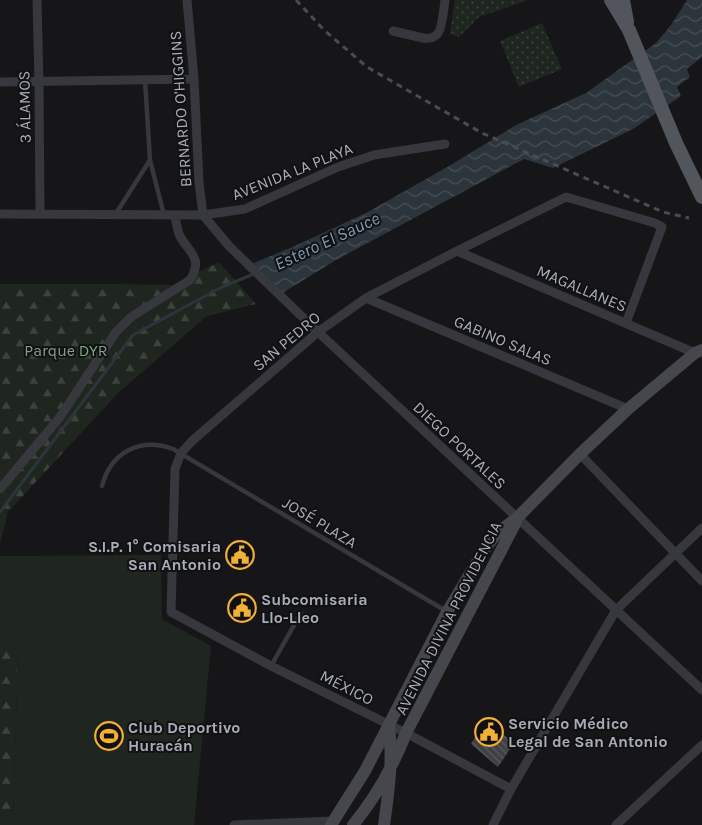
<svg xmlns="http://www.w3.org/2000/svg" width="702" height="825" viewBox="0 0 702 825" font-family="Karla,sans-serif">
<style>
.forest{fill:url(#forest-firs)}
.park{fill:url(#park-dots)}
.pitch{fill:#1e261f}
.water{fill:url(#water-waves)}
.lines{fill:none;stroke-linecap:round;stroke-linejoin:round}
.stream{stroke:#2c353c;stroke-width:3}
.building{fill:url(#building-back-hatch)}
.lane{stroke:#37383d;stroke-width:4.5}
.street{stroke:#37383d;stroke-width:9}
.secondary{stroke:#45474d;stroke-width:12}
.primary{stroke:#53555c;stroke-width:14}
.rail{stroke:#4a4c52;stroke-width:3;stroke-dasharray:6 5;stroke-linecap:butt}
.labels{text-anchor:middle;stroke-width:4;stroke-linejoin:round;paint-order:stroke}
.street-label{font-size:16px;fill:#a8adb8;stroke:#111113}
.park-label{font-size:16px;fill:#7fa381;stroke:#111113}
.poi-label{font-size:16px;font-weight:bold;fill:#a8adb8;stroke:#111113;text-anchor:start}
.water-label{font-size:18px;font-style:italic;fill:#7f9bb3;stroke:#111113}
</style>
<defs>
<pattern id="forest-firs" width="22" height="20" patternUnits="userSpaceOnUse" patternTransform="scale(1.25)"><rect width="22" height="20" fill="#1e261f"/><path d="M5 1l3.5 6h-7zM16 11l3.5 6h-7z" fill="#3c433d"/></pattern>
<pattern id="park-dots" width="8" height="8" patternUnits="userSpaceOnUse" patternTransform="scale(1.25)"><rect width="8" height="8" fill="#1e261f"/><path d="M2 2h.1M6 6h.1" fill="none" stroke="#3c433d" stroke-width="1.8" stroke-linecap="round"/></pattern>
<pattern id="water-waves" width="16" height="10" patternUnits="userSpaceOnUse" patternTransform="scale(1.25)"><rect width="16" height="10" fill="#2c353c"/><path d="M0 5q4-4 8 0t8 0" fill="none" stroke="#485056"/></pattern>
<pattern id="building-back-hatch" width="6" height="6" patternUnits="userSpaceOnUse" patternTransform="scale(1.25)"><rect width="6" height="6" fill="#404145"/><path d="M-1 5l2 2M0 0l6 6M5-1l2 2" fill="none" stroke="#595a5e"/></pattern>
</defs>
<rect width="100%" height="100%" fill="#161618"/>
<path class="forest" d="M219,262l37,42 -49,12 -88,76 -111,120 -8,31v-259h115l58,1z
M0,644l18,1 -5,180h-13z"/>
<path class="park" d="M455,0h73l-49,17 -20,20 -9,-3z
M542,23l20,46 -43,18 -19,-46z"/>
<path class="pitch" d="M161,555l1,64 49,27 -17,179h-181l5,-179 -18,-2v-88z"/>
<path class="water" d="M687,0h15v57l-15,12 3,8 -13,10 4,9 -48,33 -80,39 -29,-9 -188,101 -60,37 -32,-30 51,-21 73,-34 81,-46 67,-41 70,-32 70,-50 15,-18z"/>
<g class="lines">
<path class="stream" d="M0,512l133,-177 87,-47 36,-15"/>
</g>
<path class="building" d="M485,720l29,23 -16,24 -27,-23z"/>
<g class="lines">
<path class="lane" d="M145,80l5,80
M115,215l35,-55 14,55
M102,486c9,-34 38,-49 71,-37l273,162
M271,666l30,-53"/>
<path class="street" d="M37,0l2,82 1,132
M187,0l7,79 5,103 4,33
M393,31l30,7c5,1 12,0 15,-5 4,-4 6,-26 7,-33
M0,82l194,-3
M0,214l203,1 42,-6 93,-42 36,-12 71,-11
M203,215l26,31 89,86 384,358
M457,251l238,102
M366,298l262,111
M580,454l122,127
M0,489l60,-72 56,-85 15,-15 59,-37c13,-21 1,-26 -9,-42 -4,-7 -5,-15 -6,-23
M511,789l-105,-56 -135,-67 -100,-54 4,-143 6,-16 11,-12 126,-109 48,-34 91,-47 109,-54 89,26 7,4 -36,96
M234,825l100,-4
M493,825l18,-36 105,-179 86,-82
M616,825l86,-80"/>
<path class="secondary" d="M331,825l34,-54 82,-159 39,-65 12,-15 19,-14 63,-64 48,-45 67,-56 7,-3
M353,825c23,-28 40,-58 53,-92l110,-211
M384,825c5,-35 9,-65 5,-100"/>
<path class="primary" d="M611,0l18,30 47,113 26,54
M623,0l4,22"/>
<path class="rail" d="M296,0l28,30 43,37 115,66 181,79 26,6"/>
</g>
<defs>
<symbol id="civic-ring" viewBox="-11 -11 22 22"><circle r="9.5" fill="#111113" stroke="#f2b134" stroke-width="1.5"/><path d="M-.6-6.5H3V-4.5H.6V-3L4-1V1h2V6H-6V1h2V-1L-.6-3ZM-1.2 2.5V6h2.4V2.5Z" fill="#f2b134"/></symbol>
<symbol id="stadium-ring" viewBox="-11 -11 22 22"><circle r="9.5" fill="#111113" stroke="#f2b134" stroke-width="1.5"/><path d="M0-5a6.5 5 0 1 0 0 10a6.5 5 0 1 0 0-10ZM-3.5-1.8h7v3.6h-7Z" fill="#f2b134"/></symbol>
</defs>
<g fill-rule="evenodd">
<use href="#civic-ring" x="224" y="539" width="32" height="32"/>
<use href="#civic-ring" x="226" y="592" width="32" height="32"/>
<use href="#civic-ring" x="473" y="716" width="32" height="32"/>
<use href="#stadium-ring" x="93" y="720" width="32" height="32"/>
</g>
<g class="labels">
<g class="street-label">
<text transform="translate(24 107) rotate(-91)" y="6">3 ÁLAMOS</text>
<text transform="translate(180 109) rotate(-94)" y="6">BERNARDO O'HIGGINS</text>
<text transform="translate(292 171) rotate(-22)" y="6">AVENIDA LA PLAYA</text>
<text transform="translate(582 288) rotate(23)" y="6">MAGALLANES</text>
<text transform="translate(503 340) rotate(23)" y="6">GABINO SALAS</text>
<text transform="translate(286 341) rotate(-40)" y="6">SAN PEDRO</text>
<text transform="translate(460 445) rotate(43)" y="6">DIEGO PORTALES</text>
<text transform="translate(320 522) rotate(31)" y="6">JOSÉ PLAZA</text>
<text transform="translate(448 618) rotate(-63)" y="6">AVENIDA DIVINA PROVIDENCIA</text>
<text transform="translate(347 687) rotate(27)" y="6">MÉXICO</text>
</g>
<g class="park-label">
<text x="66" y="356">Parque DYR</text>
</g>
<g class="poi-label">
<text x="221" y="552" text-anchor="end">S.I.P. 1° Comisaria<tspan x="221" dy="18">San Antonio</tspan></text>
<text x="261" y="605">Subcomisaria<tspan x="261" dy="18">Llo-Lleo</tspan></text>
<text x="508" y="729">Servicio Médico<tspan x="508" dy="18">Legal de San Antonio</tspan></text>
<text x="128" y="733">Club Deportivo<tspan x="128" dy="18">Huracán</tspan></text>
</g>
<g class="water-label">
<text transform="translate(327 241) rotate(-25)" y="6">Estero El Sauce</text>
</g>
</g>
</svg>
